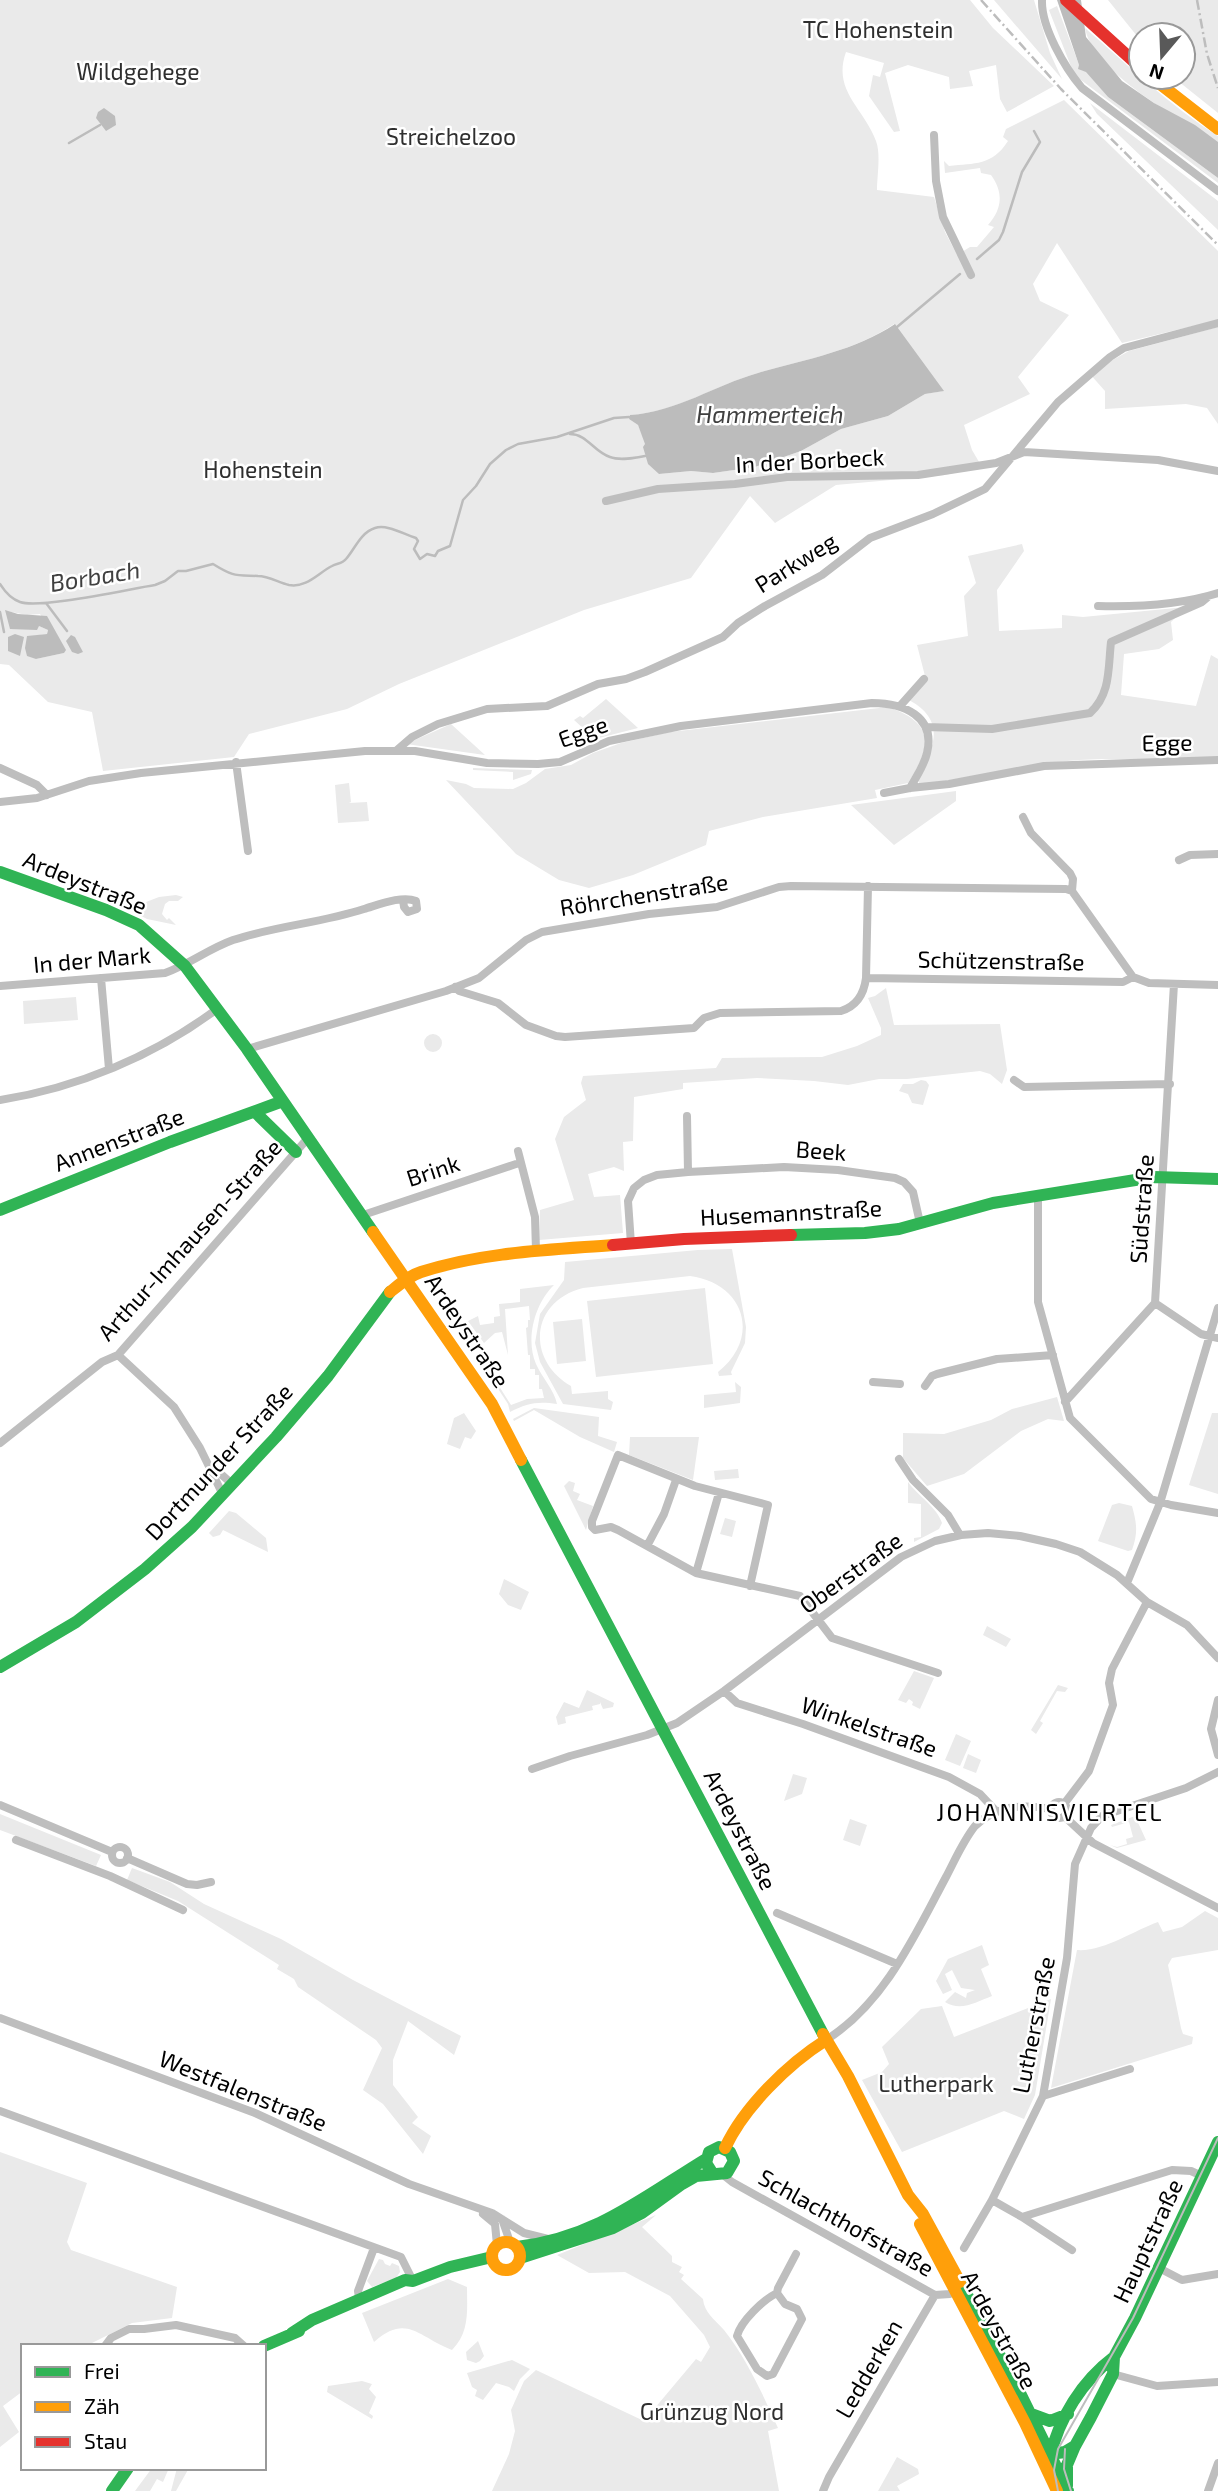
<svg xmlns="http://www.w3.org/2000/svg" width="1218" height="2491" viewBox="0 0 1218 2491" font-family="'Exo 2',sans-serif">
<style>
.green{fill:#eaeaea;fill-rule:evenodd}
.water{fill:#bcbcbc}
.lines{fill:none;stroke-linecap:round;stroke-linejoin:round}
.stream{stroke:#bcbcbc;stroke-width:2.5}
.street{stroke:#bebebe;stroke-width:8}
.fast{stroke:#30b455;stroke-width:12}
.slow{stroke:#ff9f0a;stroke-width:12}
.jam{stroke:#e5322d;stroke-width:12}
.tram{stroke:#bdbdbd;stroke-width:2}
.rail{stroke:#bdbdbd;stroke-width:2.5;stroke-dasharray:10 3.5 2 3.5;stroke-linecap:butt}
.labels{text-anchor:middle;stroke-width:5;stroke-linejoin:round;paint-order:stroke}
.park-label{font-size:23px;fill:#2f2f2f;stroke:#fff}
.street-label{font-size:23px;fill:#000;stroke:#fff}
.water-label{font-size:24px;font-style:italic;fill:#404040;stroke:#fff}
.neighbourhood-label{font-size:24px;letter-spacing:2px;fill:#000;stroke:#fff}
</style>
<rect width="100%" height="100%" fill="#fff"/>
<path class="green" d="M0,0h970l23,28 61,58 -47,26 -7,-13 -4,-34 -27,6 4,15 -23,3 -1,-12 -41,-12 -23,8 15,58 -6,1 -25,-36 4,-21 7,2 4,-14 -38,-11c-14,39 18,56 30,89 5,13 1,35 1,49l57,7 11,35 12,23 13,-8h7l17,-20 -6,-2c14,-16 16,-32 3,-50l-10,-2 -1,-5 -35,5 -1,-12 5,5c26,-3 43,0 59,-25l-5,-4 3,-8 58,-29 154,151v69l-96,23 -65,-100 -24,41 7,17 29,14 -51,62 12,17 -66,31 8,25 10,17 -37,8 -109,10 -61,38 -25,-27 -59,82 -107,32 -185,74 -52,25 -98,25 -15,23 -131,14 -11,-59 -44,-10 -39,-37 -9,-1zM894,324l49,67 -18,3 -37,22 -47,13 -40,22 -46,16 -42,6 -22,-2 -32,3 -21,-49 -9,-6 1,-4c48,-3 85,-30 128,-42 45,-13 97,-22 136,-49zM6,611l21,4 13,-1 24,39 -28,6 -3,-23 14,-2 1,-4z
M994,0h40l16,53 12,26z
M1108,0h110v113l-45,-36h10v-42h-42v6z
M1057,6l24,64 5,1 22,26 110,81v5l-141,-106 -5,-8 -23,-59z
M1085,28c43,37 85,78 133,108v7c-37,-24 -125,-70 -133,-115z
M1090,103l128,98v29l-121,-116z
M1218,327v97l-11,-16 -21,-4 -81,5v-18l-16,-18 40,-22z
M1022,544l2,7 -27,39 2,41 63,-3v-13l21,2 103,-10 -15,15 2,18 -14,9 -35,5 -3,41 75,11 15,-51 7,4v98c-50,6 -101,-1 -151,4 -48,5 -96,17 -144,23l-4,-1 -1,-5c16,-31 29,-57 -9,-78l16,-24 -8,-31 51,-9 -4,-40 12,-13 -8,-27z
M606,699l32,29 -43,11 -21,-19 6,-4 3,2z
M888,707c47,16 44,39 20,76l-33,7 2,8 -114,19 -54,14 -3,14 -73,30 -44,13 -30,-8 -43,-26 -70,-74 20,4 8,4 39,1 13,-6 19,-14 26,-4 22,-12 28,-10 49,-11z
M451,724l34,31 -79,-11z
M473,768l59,2 -1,4 -18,6v-8l-40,-2z
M349,783l2,19 -2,1 18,-1 2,19 -31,2 -3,-38z
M956,791v10l-62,44 -43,-40z
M176,895l7,2 -5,4h-9l-4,3 -3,10 5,6 2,-2 7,7 -29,-6 -19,-10 31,-12z
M886,988l8,37 106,-1 7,46 -5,14 -12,-10 -10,-3 -73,8h-28l-31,6 -34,-4 -57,-3 -74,5v6l-49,8 -1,44 -10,1 1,29 -10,-4 -26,7 6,23 26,-2 3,38 -84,7 1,-30 34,-10 -19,-61 9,-22 22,-17 -5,-17 2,-7 133,-8 6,-10 100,-1 35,-11 24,-11v-7l-13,-30 7,-2z
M76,997l2,23 -54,4 -1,-23z
M424 1043a9 9 0 1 1 18 0a9 9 0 1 1-18 0Z
M921,1080l5,1 3,4 -6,20 -11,-2 -4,-9 -9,-3 4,-7h10z
M732,1249l14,78 -1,16 -14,29 1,3 -13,1 -1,-4c44,-35 26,-89 -28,-96l-107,12c-52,13 -58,71 -12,98l1,8 36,-3v8l5,3 -2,8 -48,-6 -23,-42 -5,-19 5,-29 24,-34 1,-18 133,-12z
M554,1285c-19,18 -29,54 -18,79 6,14 18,25 21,40 -19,-3 -30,-1 -47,8l-2,-8 -13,-20 2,-1 14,22 16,-6 17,-1 -2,-9h-3v-14h-4v-6h-5v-14h-2l-2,-27 2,-1v-7h2l-1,-14 -24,3 3,46 -6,-23 -7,1 -11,10 -16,-22 10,-5 2,9 14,-2v-6l6,-1 -1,-12 21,-2v-13z
M705,1288l8,76 -117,13 -9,-76z
M582,1319l4,42 -29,3 -4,-42z
M735,1382l6,5 -1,16 -36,5v-13l32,-3z
M1057,1397l7,24 -16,-2 -27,12 -57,43 -37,12 -24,-28v-25l41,1 47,-14 21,-11z
M534,1408l65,9 -1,19 19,6 -3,10 -34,-15 -46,-27 -20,11 -1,-2z
M464,1413l12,18 -5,8 -6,-2 -5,12 -13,-5 7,-26z
M1212,1413h6v81l-29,-9z
M630,1437h69l-6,43 -64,-25z
M738,1469l1,9 -24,2 -1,-9z
M569,1481l6,2 -2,8 7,3 -3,6 16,6 -7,24 -22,-44z
M908,1482c10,14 29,25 34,41l-3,6 -25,13v-4l7,-1v-33l-13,-1z
M1119,1503l13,3c5,18 6,27 0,44l-4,1 -30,-10 14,-36z
M229,1511l7,2 30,25 2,14 -45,-22 -3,5 -7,2 -4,-4z
M725,1518l11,3 -4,16 -12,-3z
M504,1579l25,13 -8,18 -13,-5 -9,-11z
M987,1626l24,13 -5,8 -23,-12z
M914,1671l20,7 -14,31 -8,-4 1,-3 -4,-3 -3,4 -8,-3z
M1058,1685l10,3 -3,4 -8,-1 -17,30 3,2 -7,11 -5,-4z
M587,1690l27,13 -1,4 -10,2 -3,-7v2l-8,2 1,4 -28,7 1,6 -8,2 -2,-8 8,-15 15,6z
M956,1734l15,7 -11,25 -15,-6z
M968,1754l13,6 -5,13 -13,-5z
M793,1774l14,4 -5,16 -18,7z
M0,1814l101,41 -5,11 -96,-36z
M1135,1816l11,24 -29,8 -7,-3 7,2 10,-3 -1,-5 7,-2 -4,-15 -17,5 -1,-2z
M850,1819l17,6 -7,21 -17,-6z
M132,1868l38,14 34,22 77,35 72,41 108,56 -7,19 -46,-34 -15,39v25l25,32 -6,6 19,13 -8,18 -40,-50 -20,-14 19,-42 -6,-8 -78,-53 -4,-8 -17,-10 2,-4 -101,-64 -51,-21z
M1205,1911l13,7v32l-46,8 -4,7 13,63 2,6 10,3 -1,7 -141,44 26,-138c26,2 58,-20 81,-28l5,10 19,-5z
M982,1945l7,20 -8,4 11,27c-16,6 -31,16 -47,6l10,-10 11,6 1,-5 8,-3 -14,-2 -9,-18 -7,4 7,16 -9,4 -7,-13 12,-22z
M1051,1999l-16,96 -11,24 -20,-8 -102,41 -40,-72 20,-8 7,-8 -7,-17 39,-38 21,-3 12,31z
M0,2152l87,31 -20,59 4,8 106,37 -5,31 -40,5 -46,23h-63v45l-20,15 16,26 -19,15z
M656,2215l-14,12 30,29v6l10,5 -3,5 5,3 -3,4 22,20c1,13 12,21 21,31 23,29 39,65 54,98l-10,3 11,60h-287l17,-37 6,-23 -4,-21 13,-29 12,-11 108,51 52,-62 5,3 9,-15 -6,-12 -34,-39 -45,-24 -36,1 -32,-18z
M379,2259l4,1 2,4 5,2 2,-3 7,3 1,6 -4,6 -24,9 -5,-6z
M448,2279l19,8c0,23 3,45 -15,63 -34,-13 -45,-37 -78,-8l-12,-29z
M478,2341l6,15 -4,5 -4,2 -9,-3 -1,-8z
M512,2360l18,9 -10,10 -6,12 -5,-4 -13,-4 -13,17 -8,-4 2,-6 -5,-3 -5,-14z
M362,2381l10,3 -3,5 7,8 -7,16 4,3 -1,3 -45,-27 1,-6z
M897,2457l21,12 1,5 -22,12 3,5h-22z
M152,2468h17l-6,14 -6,-3 -7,12h-15z
M177,2468h12l-13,23h-5z"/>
<path class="water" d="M1057,0h24l5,37 36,44 32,22 41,22 23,17v36l-110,-81 -22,-25 -8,-3 1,-4z
M104,108l11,8 1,9 -10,6 -10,-13 2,-6z
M895,324l49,67 -19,3 -37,22 -47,13 -40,22 -46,16 -42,6 -22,-2 -32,3 -11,-10 -5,-17 2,-3 -7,-19 -9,-6 1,-4c47,-3 85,-30 128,-42 45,-13 97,-22 137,-49z
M5,610l13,4 29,2 19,34 -2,3 -28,6 -9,-3 -2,-8 2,-12 20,-2 1,-4 -9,-4 -2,4 -27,-1z
M15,634l9,3 -4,19 -12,-5v-14z
M71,635l4,2 8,15 -5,2 -6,-2 -6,-11z"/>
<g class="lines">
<path class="stream" d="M69,143l31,-18
M977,259l22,-19 4,-8 19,-60 18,-30 -6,-11
M897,327l63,-53
M570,434c17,0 24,18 40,23 10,4 25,1 35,-1
M0,584c5,8 11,15 20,18 20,7 109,-13 135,-17l10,-4 13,-10h8l27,-7c21,13 22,11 45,12 11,0 21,7 31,9 18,3 29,-12 43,-19 5,-3 10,-2 14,-7 9,-10 14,-26 29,-31 12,-4 28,6 41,10l2,3 -4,8 6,10 7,-5 8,2 3,-5 12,-5 13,-46 13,-14 14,-22 16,-14 12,-6 39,-7 57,-19 15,-1
M46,603l21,28
M0,612l4,20"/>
<path class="street" d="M1042,0c-1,27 23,68 40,88l136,103
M934,135l2,46 7,36 28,58
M606,501l52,-12 77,-5 52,-7 131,-2 78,-12 28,-11 134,8 60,11
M1098,606c40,1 82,-1 120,-13
M900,706l24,-27
M926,727l66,2 98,-16c21,-19 18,-45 21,-71l91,-40 6,-5
M397,750l15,-13 26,-13 49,-15 60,-3 51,-22 28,-5 19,-7 78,-35 15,-14 27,-17 57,-31 48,-37 63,-24 52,-25 73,-87 52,-45 14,-9 94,-25
M236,762l12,89
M0,768l37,17 10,10
M884,793l26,-5 39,-4 95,-18 174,-6
M0,802l37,-4 52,-17 52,-8 224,-22h50l72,12 51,1 22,-2 49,-21 72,-15 191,-23c31,0 64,13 55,50 -3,13 -11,24 -17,35
M1023,817l8,16 39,40 3,6 -1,12
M1179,860l11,-5 28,-1
M101,978l8,91
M866,978l2,-92
M0,986l165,-13c25,-9 43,-24 68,-33 42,-14 88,-17 131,-31 14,-4 38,-14 52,-8l1,8 -9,3 -4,-5 -1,-7
M455,987l4,4 39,12 28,22 30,11 9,1 129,-9 10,-10 16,-5 121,-2c16,-5 23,-17 25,-33l257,4 10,-5
M247,1049l199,-58 33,-13 47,-38 16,-8 107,-18 68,-7 62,-20 12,-1 275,3 6,2 61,86 16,6 69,2
M1014,1080l10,7 146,-3
M0,1100c77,-12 154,-44 217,-91
M687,1116l1,56
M518,1151l17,66 1,34
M1038,1195v107l32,116 81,81 20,6 47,8
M363,1215l153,-51
M631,1244l-3,-43 6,-13 10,-8 13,-5 31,-3 96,-5 54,3 57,8 9,4 9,10 7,31
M1155,1303l46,31 17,4
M118,1355l56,52 26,41 23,47
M873,1382l27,2
M925,1386l7,-10 5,-2 60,-15 56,-4
M1065,1402l90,-99 19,-319
M0,1443l102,-81 16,-7 190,-217
M899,1459l14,21 35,35 12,20
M212,1466l20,18
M647,1546l17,-32 12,-34
M696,1573l23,-80
M1127,1583l33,-80 58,-195
M750,1586l18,-81 -73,-19 -77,-31 -26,66v6l3,3 16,-3 7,3 78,43 104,23 32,42 106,35
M724,1691l13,12 66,21 146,53 31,17 16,17
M1218,1700l-7,29 7,26
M532,1769l38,-13 77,-21 30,-12 47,-32 177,-134 34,-16 26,-6 27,-2 32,3 36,8 24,8 37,23 30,27 40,23 31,33
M1051 1810a8 8 0 1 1 16 0a8 8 0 1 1-16 0Z
M1064,1804l25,-33 24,-66 -4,-22 3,-14 35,-67
M0,1805l112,47
M1064,1816l29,27 125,65
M16,1840l94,36 73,34
M112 1855a8 8 0 1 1 16 0a8 8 0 1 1-16 0Z
M127,1858l60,26 10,1 14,-3
M777,1913l120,51
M0,2018l255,95 154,71 83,29 32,20 24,6
M826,2040c58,-36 89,-105 120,-163 9,-17 17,-36 29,-51 22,-21 48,-22 76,-17
M1043,2096l87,-27
M0,2111l401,146 12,24
M722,2174l10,8 203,113 15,-1 6,-7
M992,2200l30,17 150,-47 19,1 11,5
M483,2214l12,10 2,21
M1022,2217l50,33
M502,2219l8,23
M964,2248l28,-48 51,-104 24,-138 8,-94 16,-36 11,-12 84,-28 32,-16
M1159,2268l23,12 36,-6
M777,2293c-14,7 -36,28 -40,43l20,33 10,7 6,-2 29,-55 -5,-10 -12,-5 -8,-11 1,-5 18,-34
M359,2298l-1,-7 16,-43
M105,2346l6,-8 18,-9h15l32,-4 59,13 9,8
M1113,2374l44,12 61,-4
M823,2491l6,-14 106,-182
M1208,2491l10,-28"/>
<path class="fast" d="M0,872l106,38 33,15 46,41 62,83 126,183
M255,1112l41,40
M0,1210l170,-68 113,-41
M791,1235l74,-2 34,-4 94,-26 161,-26 64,2
M521,1460l302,574
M0,1667l76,-45 69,-53 47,-42 84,-90 52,-61 62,-84
M517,2247c78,-9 125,-49 189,-88
M520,2258l93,-30 29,-15 40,-29 14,-8 31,-3 7,-12 -4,-9 -11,-5 -10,5 -3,11 5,8
M960,2282l59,109 49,100
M292,2333l20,-13 93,-40 8,1 37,-14 42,-10
M264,2346l35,-15
M1031,2414l19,7 18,-7
M1050,2454l15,-2 10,-6 16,-29 22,-43 1,-17 21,-39 83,-176
M1050,2457c9,-39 32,-76 64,-100
M1067,2486v-21l8,-19
M112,2491l16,-23"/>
<path class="slow" d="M1151,77l67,52
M373,1232l119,172 29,56
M390,1292c10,-8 19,-16 31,-20 62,-20 128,-22 192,-27
M823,2034l25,42 60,119 15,19 37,68
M725,2148c19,-41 63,-84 101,-108
M920,2224l105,199 32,68
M492 2256a14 14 0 1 1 28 0a14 14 0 1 1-28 0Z"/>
<path class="jam" d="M1066,0l75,68
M613,1245l71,-6 107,-4"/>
<path class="tram" d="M1065,2449l-1,20 7,22
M1058,2491l-4,-21 4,-21 75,-131 85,-180"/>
<path class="rail" d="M981,0l80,89 157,156
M1197,0l10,54 11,34"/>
</g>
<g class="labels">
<g class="park-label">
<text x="878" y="38">TC Hohenstein</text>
<text x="138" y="80">Wildgehege</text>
<text x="451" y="145">Streichelzoo</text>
<text x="263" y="478">Hohenstein</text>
<text x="936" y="2092">Lutherpark</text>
<text x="712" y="2420">Grünzug Nord</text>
</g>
<g class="street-label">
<text transform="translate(810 461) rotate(-3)" y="8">In der Borbeck</text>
<text transform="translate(796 563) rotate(-32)" y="8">Parkweg</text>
<text transform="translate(583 732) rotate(-20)" y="8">Egge</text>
<text transform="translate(1167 743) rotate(-1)" y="8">Egge</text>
<text transform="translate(85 883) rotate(22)" y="8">Ardeystraße</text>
<text transform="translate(644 895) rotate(-9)" y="8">Röhrchenstraße</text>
<text transform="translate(92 960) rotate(-5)" y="8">In der Mark</text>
<text transform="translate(1001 961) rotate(1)" y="8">Schützenstraße</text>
<text transform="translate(119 1140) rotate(-21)" y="8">Annenstraße</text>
<text transform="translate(821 1151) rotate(4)" y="8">Beek</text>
<text transform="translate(433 1171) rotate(-18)" y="8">Brink</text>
<text transform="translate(1142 1209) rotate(-86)" y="8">Südstraße</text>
<text transform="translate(791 1213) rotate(-3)" y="8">Husemannstraße</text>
<text transform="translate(190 1240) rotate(-48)" y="8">Arthur-Imhausen-Straße</text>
<text transform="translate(467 1331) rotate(56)" y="8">Ardeystraße</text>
<text transform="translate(219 1462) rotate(-47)" y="8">Dortmunder Straße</text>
<text transform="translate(851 1573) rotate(-36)" y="8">Oberstraße</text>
<text transform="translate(869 1727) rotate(19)" y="8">Winkelstraße</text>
<text transform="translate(740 1830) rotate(63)" y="8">Ardeystraße</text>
<text transform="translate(1034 2025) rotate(-79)" y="8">Lutherstraße</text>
<text transform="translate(243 2091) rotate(22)" y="8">Westfalenstraße</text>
<text transform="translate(846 2223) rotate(29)" y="8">Schlachthofstraße</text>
<text transform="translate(1148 2241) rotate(-65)" y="8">Hauptstraße</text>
<text transform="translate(999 2330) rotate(61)" y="8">Ardeystraße</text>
<text transform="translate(869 2369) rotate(-60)" y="8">Ledderken</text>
</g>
<g class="water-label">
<text x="770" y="423">Hammerteich</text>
<text transform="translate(95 577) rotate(-9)" y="8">Borbach</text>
</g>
<g class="neighbourhood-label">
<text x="1050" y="1821">JOHANNISVIERTEL</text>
</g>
</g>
<rect x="21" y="2344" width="245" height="126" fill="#ffffff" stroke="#999999" stroke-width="2"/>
<rect x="35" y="2367" width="35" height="10" fill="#30b455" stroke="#999999" stroke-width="2"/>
<text x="84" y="2379" font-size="21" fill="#000000">Frei</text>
<rect x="35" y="2402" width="35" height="10" fill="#ff9f0a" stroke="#999999" stroke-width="2"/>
<text x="84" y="2414" font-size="21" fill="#000000">Zäh</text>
<rect x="35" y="2437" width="35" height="10" fill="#e5322d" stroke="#999999" stroke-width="2"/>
<text x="84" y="2449" font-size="21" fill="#000000">Stau</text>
<g transform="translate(1162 56) rotate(199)"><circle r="33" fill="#ffffff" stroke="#999999" stroke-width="2"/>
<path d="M0-5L12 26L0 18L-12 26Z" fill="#595959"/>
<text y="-10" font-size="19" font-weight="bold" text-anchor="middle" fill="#000000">N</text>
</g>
</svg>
